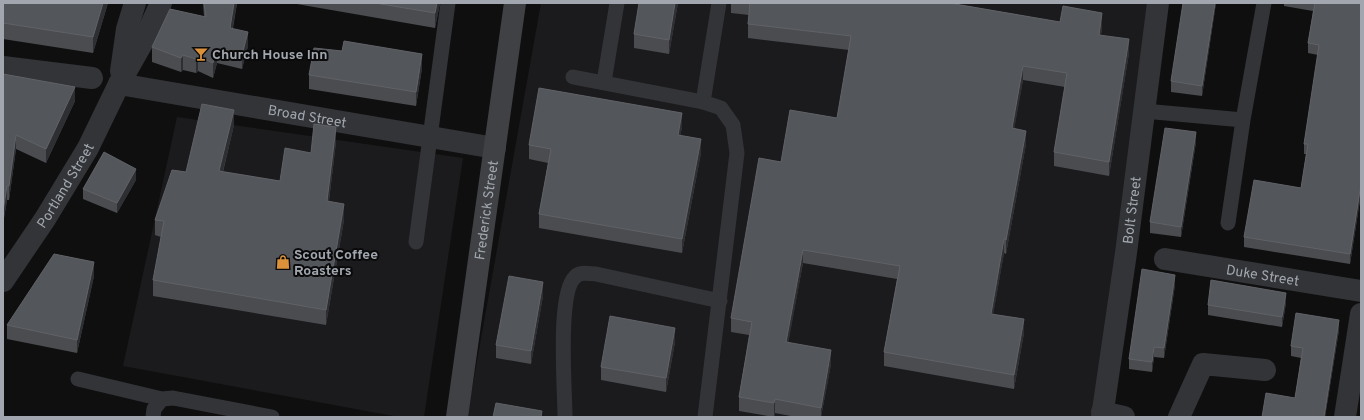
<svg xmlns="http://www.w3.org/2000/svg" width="1364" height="420" viewBox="0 0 1364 420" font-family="Overpass,sans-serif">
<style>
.built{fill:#1b1b1d}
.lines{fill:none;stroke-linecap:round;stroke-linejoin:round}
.lane{stroke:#323437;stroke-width:15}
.street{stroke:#323437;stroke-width:22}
.secondary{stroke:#3f4144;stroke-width:22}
.wall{fill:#4a4c4f}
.shaded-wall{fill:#2e2f32}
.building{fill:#53565a;stroke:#606267}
.labels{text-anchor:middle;stroke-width:4;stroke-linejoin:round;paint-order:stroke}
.poi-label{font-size:14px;font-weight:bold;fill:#a2a7af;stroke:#0a0a0b;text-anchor:start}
.street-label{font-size:14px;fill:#a2a7af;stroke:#0a0a0b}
</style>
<rect width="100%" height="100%" fill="#0f0f10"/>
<path class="built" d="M541,3h616l-64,414h-626z
M177,117l286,41 -39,259h-25l-276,-51z"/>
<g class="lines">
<path class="lane" d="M573,77l130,25 18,6 12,17 4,28 -32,264
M604,82l13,-79
M703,102l16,-99
M1144,111l99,9 21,-117
M1228,223l15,-103
M416,242l32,-239
M78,379l84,20
M153,417l1,-8 8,-10 11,-1 99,19
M565,417c0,-27 -8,-124 10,-140 5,-6 14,-3 21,-3l124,27"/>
<g class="street">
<path d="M3,67l89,11"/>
<path d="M121,71l6,-42 8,-26"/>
<path id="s1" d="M119,84l376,64"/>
<path id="s2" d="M1165,259l196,32"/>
<path id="s3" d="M3,281l42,-62 43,-71 31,-64 26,-46 16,-35"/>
<path d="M1102,412l22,5"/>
<path id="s4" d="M1102,417l24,-164 32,-250"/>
<path d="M1179,417l24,-53 62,6"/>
<path d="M1345,417l16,-103"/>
</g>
<path class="secondary" id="s5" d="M457,417l58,-414"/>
</g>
<path class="wall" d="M3,3h105l-15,50 -90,-14z
M203,3h34l-4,25 15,18 -6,23 -25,-6 -4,15 -15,-7 -2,2 -13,-3 -2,2 -29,-10v-15l52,-30z
M291,3h149l-5,25z
M678,3l-9,51 -35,-6v-14z
M731,3h218l111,19 42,4 -1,9 28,18 -20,123 -55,-10v-14l11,-65 -42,-7 -9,48 12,16 -20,110 -2,-1 -11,61 31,19 -10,56 -130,-23v-14l13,-73 -94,-16 -15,79 43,22 -10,53h-25l-21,-4 -1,4 -35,-6v-14l10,-62 -18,-3v-14l50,-156 56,-44 12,-68 -101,-12v-14l1,-9 -18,-2z
M1216,3l-14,93 -31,-4v-11z
M1284,3h77v191l-11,70 -106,-17v-10l57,-49 5,-34h-2v-10l14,-89 -10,-2v-10l5,-32 -29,-5z
M422,68l-6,38 -107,-17v-14z
M3,74l72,27 -29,62 -30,-14 -7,51h-2l-4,24z
M234,125l-11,47 57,9 31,-28 25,-11 -7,59 15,19 -18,105 -173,-29v-16l8,-43 -6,-2v-15l31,-48z
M682,127l-2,9 21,17 -19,100 -143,-25v-14l9,-51 -19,-4v-14z
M1196,142l-15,95 -31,-4v-11z
M136,180l-19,33 -34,-14v-10z
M94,276l-17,77 -70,-14v-14z
M1175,285l-11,73 -10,-1 -2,15 -23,-3v-10z
M543,296l-12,68 -35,-6v-13z
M1286,303l-4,24 -74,-12v-10z
M1339,330l-14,87h-63l33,-19 6,-40 -10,-2v-10z
M675,342l-9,50 -65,-12v-13z"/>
<path class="shaded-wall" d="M103,3h5l-15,50v-16z
M234,3h3l-7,39v-14z
M437,3h3l-5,25v-15z
M675,3h3l-9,51v-14z
M1215,3h1l-14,93v-10z
M1102,13v13l-3,23v-14z
M248,32v14l-6,23v-14z
M1129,39v14l-20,123v-14z
M217,49v14l-4,15v-15z
M422,54v14l-6,38v-14z
M183,55v15l-2,2v-14z
M198,56v15l-2,2v-14z
M1023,66v14l-11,62v-14z
M75,87v14l-29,62v-14z
M234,110v15l-15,62v-16z
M682,113v14l-4,22v-14z
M336,127v15l-9,75v-16z
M1026,131v13l-20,110v-14z
M1196,132v10l-15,95v-10z
M16,135v14l-7,51v-14z
M701,139v14l-19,100v-14z
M136,169v11l-19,33v-10z
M1361,184v10l-11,70v-10z
M7,186v14l-4,24v-13z
M344,204v16l-18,105v-15z
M1004,239v14l-13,74v-13z
M803,250v13l-17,93v-14z
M94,262v14l-17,77v-13z
M1175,275v10l-11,73v-10z
M543,282v14l-12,68v-13z
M1286,293v10l-4,24v-10z
M1024,319v14l-10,56v-14z
M1339,320v10l-14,87h-1z
M675,328v14l-9,50v-14z
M1154,347v10l-2,15v-10z
M831,350v14l-10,53v-9z
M775,399v14l-1,4v-14z"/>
<path class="building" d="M3,3h100l-10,34 -90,-14z
M204,3h30l-4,25 18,4 -6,23 -25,-6 -4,14 -15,-7 -2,3 -13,-4 -2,3 -29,-11 18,-38 36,8z
M375,3h62l-2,10z
M639,3h36l-6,37 -35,-6z
M750,3h199l111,19 3,-16 39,7 -3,22 30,4 -20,123 -55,-10 13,-79 -44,-7 -11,62 14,3 -20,109 -2,-1 -13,75 33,5 -10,56 -130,-23 16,-86 -97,-16 -17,92 45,8 -10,58 -46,-9 -1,4 -35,-6 13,-75 -21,-4 28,-160 22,4 9,-52 47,8 14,-82 -103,-12z
M1183,3h32l-13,83 -31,-5z
M1315,3h46v181l-11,70 -106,-17 10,-57 47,8 7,-44h-4l15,-99 -11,-2z
M344,41l78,13 -6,38 -107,-17 5,-27 28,3z
M3,74l72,13 -29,62 -30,-14 -7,51h-2l-4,25z
M539,88l143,25 -4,22 23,4 -19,100 -143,-25 12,-65 -22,-4z
M202,104l32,6 -15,61 61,10 5,-33 26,5 3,-29 22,3 -9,74 17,3 -18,106 -173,-30 11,-59 -9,-1 17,-50 14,2z
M1165,128l31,4 -15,95 -31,-5z
M104,152l32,17 -19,34 -34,-14z
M54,254l40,8 -17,78 -70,-15z
M1142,269l33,6 -11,73 -10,-1 -2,15 -23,-3z
M509,276l34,6 -12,69 -35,-6z
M1211,280l75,13 -4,24 -74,-12z
M1296,313l43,7 -15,97h-62l4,-24 29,5 8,-50 -12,-2z
M610,316l65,12 -9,50 -65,-11z
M496,403l46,8 -1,6h-48z"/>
<defs>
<symbol id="bar-bare" viewBox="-9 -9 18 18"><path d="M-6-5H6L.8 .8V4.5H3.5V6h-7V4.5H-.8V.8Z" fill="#dc923b" stroke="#0a0a0b" stroke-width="2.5" paint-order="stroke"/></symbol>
<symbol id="shop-bare" viewBox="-9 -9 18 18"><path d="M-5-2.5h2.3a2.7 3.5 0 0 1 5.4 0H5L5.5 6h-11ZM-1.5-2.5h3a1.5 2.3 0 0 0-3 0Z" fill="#dc923b" stroke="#0a0a0b" stroke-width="2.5" paint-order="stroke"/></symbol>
</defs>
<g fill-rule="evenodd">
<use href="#bar-bare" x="191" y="44" width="20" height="20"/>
<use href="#shop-bare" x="273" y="252" width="20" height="20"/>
</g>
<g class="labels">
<g class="poi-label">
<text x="212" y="59">Church House Inn</text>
<text x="294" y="259">Scout Coffee<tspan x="294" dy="16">Roasters</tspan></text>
</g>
<g class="street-label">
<text dy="5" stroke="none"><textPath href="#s1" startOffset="191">Broad Street</textPath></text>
<text dy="5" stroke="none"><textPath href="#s3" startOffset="114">Portland Street</textPath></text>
<text dy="5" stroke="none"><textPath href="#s5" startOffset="209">Frederick Street</textPath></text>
<text dy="5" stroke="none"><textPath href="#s4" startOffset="209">Bolt Street</textPath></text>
<text dy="5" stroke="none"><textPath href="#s2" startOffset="99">Duke Street</textPath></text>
</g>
</g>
<rect width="1364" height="420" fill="none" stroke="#a2a7af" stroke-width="8"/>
</svg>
